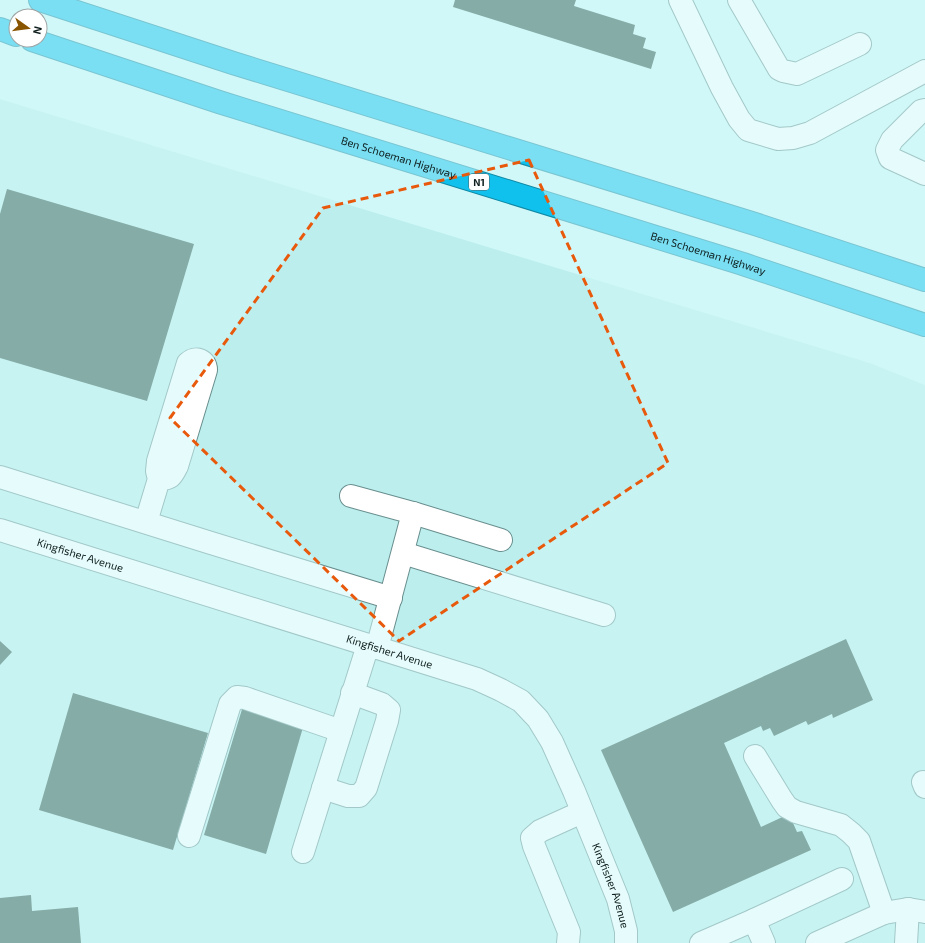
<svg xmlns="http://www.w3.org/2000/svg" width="925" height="943" viewBox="0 0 925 943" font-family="'Exo 2',sans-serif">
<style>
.built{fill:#bceeee}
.building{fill:#295044}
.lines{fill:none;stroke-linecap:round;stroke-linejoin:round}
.minor-casing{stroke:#698e8e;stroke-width:24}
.highway-casing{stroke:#0f88a4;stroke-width:24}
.minor{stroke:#fff;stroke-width:22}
.highway{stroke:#10c1ed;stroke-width:22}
.marked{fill:none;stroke:#e8590c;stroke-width:3;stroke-dasharray:8 5;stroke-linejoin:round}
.labels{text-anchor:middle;stroke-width:4;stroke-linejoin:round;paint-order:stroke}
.shield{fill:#fff;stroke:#566161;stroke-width:1}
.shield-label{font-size:10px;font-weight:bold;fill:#0e1d1d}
.street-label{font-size:11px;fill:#0e1d1d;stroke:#fff}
</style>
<rect width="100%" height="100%" fill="#d1f8f8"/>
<path class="built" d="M0,99l870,264 55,22v558h-925z"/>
<path class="building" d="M455,0h121l-2,6 61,19 -2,9 13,4 -3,10 13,4 -5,17 -198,-62z
M7,189l187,55 -47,157 -147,-43v-144z
M846,639l27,61 -40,18 -1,-4 -24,11 -2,-4 -32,15 -4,-8 -7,3 -2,-5 -37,17 37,84 28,-13 8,18 5,-1 9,19 -138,62 -72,-162z
M0,641l12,11 -12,13z
M73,693l135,40 -35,117 -134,-40z
M243,706l61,18 -38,130 -62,-19z
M31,895l1,16 46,-4 3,36h-81v-45z"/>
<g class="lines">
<defs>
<g id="minor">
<path d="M680,0l42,88 17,31 9,11 30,9 15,-1 17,-5 115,-62"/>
<path d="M739,0l40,69 4,2 14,3 63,-30"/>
<path d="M925,110l-4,1 -29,29 -5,10 3,8 35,16"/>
<path d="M0,477l211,66 180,55"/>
<path d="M351,496l62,17 88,27"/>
<path d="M146,522l13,-43 -2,-8 1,-10 30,-98c8,-7 18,-3 18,7l-29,96c-5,10 -6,13 -18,13"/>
<path id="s1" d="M0,530l477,149 24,11 20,11 17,18 14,23 22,49 44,108 8,32v12"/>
<path d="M403,553l201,62"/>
<path d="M377,648l36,-135"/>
<path d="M755,756l27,44 5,7 9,5 45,13 10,8 8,8 25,72"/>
<path d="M923,782l2,5"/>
<path d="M323,788l25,8h11l7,-8 21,-67 2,-11 -7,-6 -30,-11"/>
<path d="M189,836l41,-132 7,-7 8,1 96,33"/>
<path d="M303,852l65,-207"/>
<path d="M568,943l1,-11 -35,-86 -2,-8 8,-7 42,-19"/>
<path d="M701,943l53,-23"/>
<path d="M764,943l-10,-23 88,-41"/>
<path d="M817,943l67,-30 24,-4 17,3"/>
<path d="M906,943l2,-34"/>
</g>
<g id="highway">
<path d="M40,0l193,63 522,161 170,56"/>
<path d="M0,29l16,6"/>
<path id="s2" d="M32,40l187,62 524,162 182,61"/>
</g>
</defs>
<use href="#minor" class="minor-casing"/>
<use href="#highway" class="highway-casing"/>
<use href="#minor" class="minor"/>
<use href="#highway" class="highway"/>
</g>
<path d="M0 0H925V943H0ZM529,160l139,303 -269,178 -229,-223 153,-210z" fill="#d1f8f8" fill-opacity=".55" fill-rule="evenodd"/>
<path class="marked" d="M529,160l139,303 -269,178 -229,-223 153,-210z"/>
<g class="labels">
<rect class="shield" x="469" y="174" width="20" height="16" rx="3"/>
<g class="shield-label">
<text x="479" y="186">N1</text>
</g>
<g class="street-label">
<text dy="4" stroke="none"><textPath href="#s2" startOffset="385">Ben Schoeman Highway</textPath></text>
<text dy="4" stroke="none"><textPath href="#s2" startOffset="709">Ben Schoeman Highway</textPath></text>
<text dy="4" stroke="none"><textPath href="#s1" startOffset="84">Kingfisher Avenue</textPath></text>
<text dy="4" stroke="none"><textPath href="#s1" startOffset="408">Kingfisher Avenue</textPath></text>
<text dy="4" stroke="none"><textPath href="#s1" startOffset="756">Kingfisher Avenue</textPath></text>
</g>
</g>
<g transform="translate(28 28) rotate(104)"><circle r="19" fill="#ffffff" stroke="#9fa5a5"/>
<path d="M0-3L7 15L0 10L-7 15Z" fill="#895400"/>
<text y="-6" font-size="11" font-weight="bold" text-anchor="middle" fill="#0e1d1d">N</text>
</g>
</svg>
